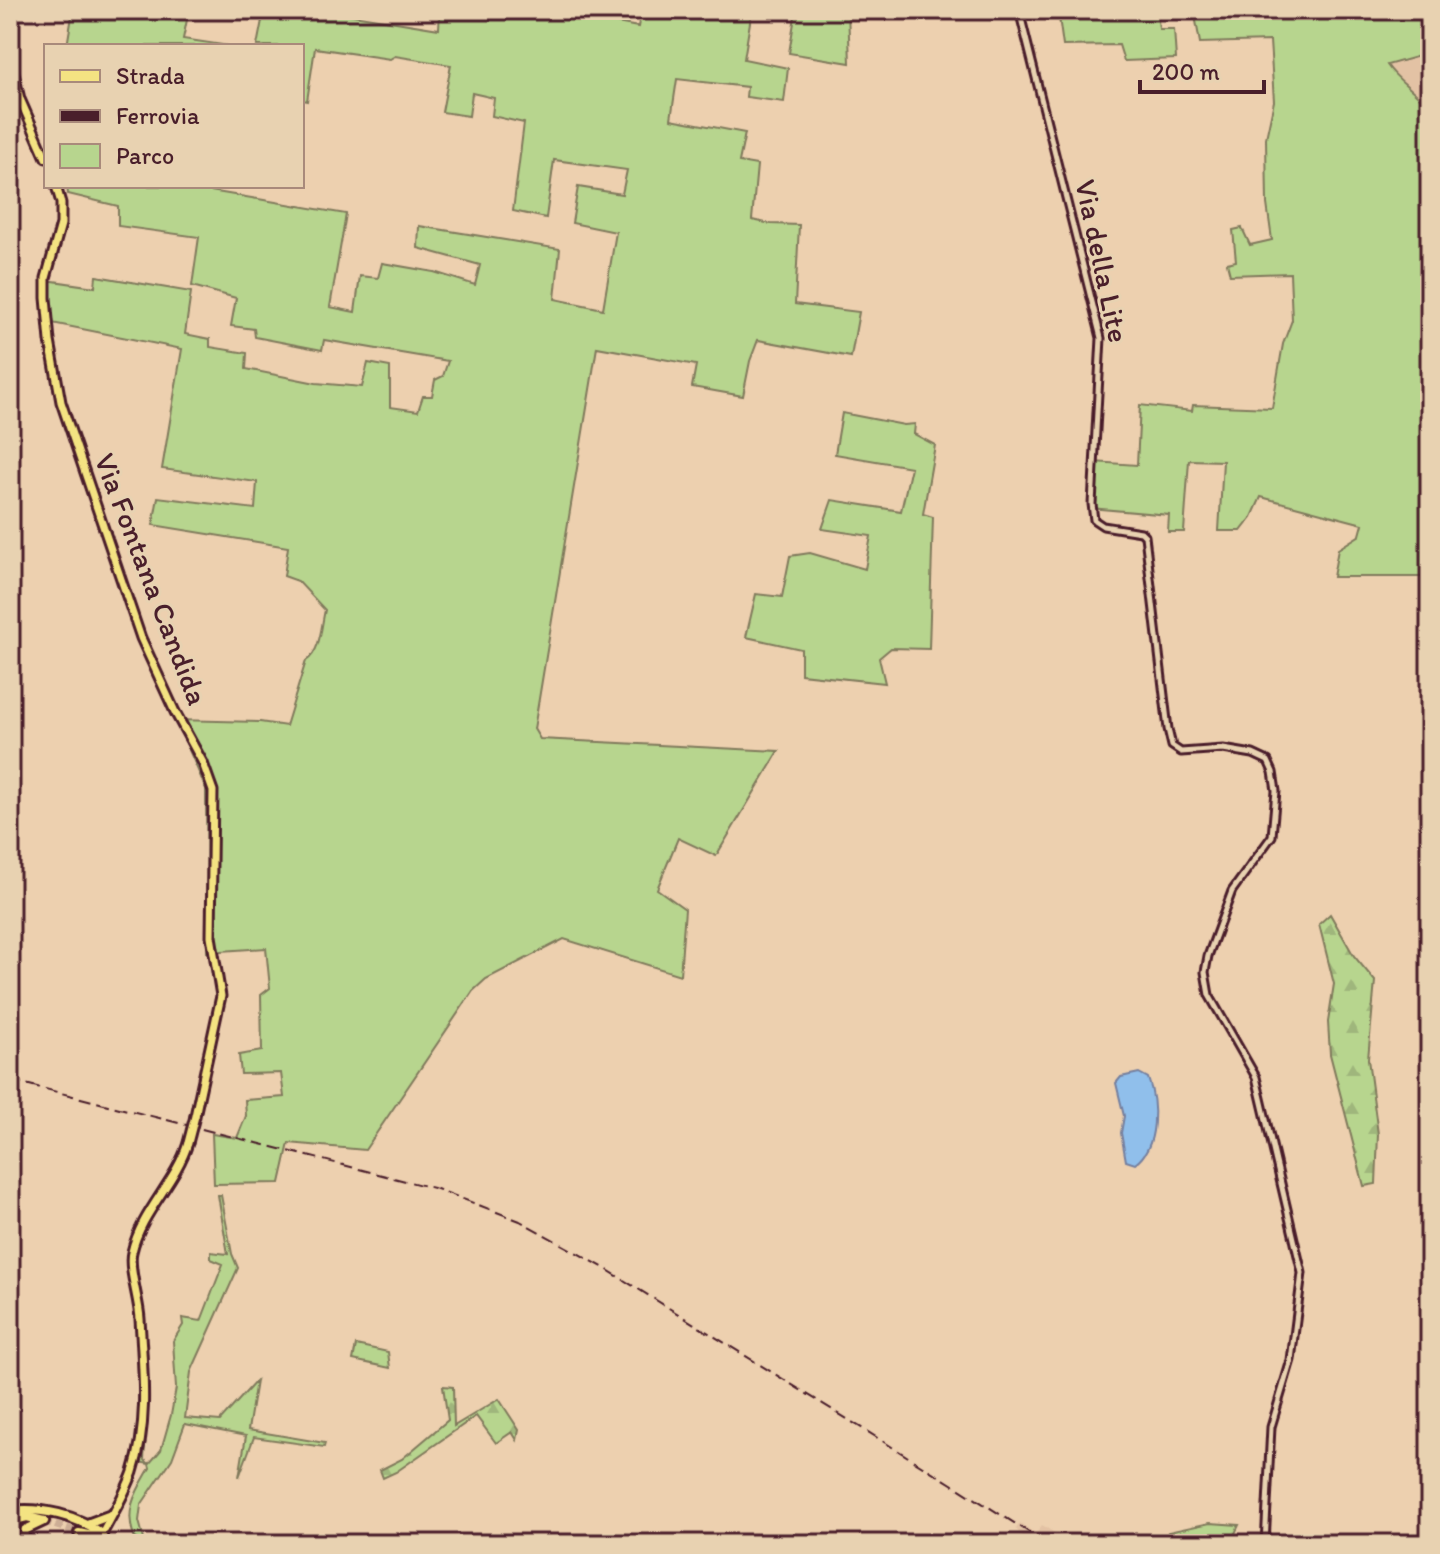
<svg xmlns="http://www.w3.org/2000/svg" width="1440" height="1554" viewBox="0 0 1440 1554" font-family="Itim,sans-serif">
<style>
.built{fill:#e3c2a4}
.green{fill:#b7d58e;stroke:#807a5c;stroke-width:2}
.forest{fill:url(#forest-firs);stroke:#807a5c;stroke-width:2}
.water{fill:#90bfeb;stroke:#747f9e;stroke-width:2}
.lines{fill:none;stroke-linecap:round;stroke-linejoin:round}
.highway-tunnel{stroke:#ccad95;stroke-width:8;stroke-dasharray:8 4;stroke-linecap:butt}
.minor-casing{stroke:#4a1f2b;stroke-width:11}
.major-casing{stroke:#4a1f2b;stroke-width:13}
.highway-casing{stroke:#4a1f2b;stroke-width:14}
.minor{stroke:#e8d2b1;stroke-width:5}
.major{stroke:#f4e382;stroke-width:7}
.highway{stroke:#f4e382;stroke-width:8}
.rail{stroke:#4a1f2b;stroke-width:2;stroke-dasharray:12 6;stroke-linecap:butt}
.major-bridge-casing{stroke:#4a1f2b;stroke-width:13;stroke-linecap:butt}
.major-bridge{stroke:#f4e382;stroke-width:7}
.labels{text-anchor:middle;stroke-width:6;stroke-linejoin:round;paint-order:stroke}
.street-label{font-size:30px;fill:#4a1f2b;stroke:#e8d2b1}
</style>
<defs>
<pattern id="forest-firs" width="22" height="20" patternUnits="userSpaceOnUse" patternTransform="scale(2)"><rect width="22" height="20" fill="#b7d58e"/><path d="M5 1l3.5 6h-7zM16 11l3.5 6h-7z" fill="#9fb67b"/></pattern>
</defs>
<rect width="100%" height="100%" fill="#edd0af"/>
<filter id="ink" filterUnits="userSpaceOnUse"><feTurbulence type="fractalNoise" baseFrequency=".0125" numOctaves="2"/><feDisplacementMap in="SourceGraphic" scale="16" xChannelSelector="R" yChannelSelector="G"/><feConvolveMatrix kernelMatrix="1 2 1 2 8 2 1 2 1" color-interpolation-filters="sRGB"/></filter>
<g filter="url(#ink)">
<path class="built" d="M1430,53v57l-7,-10 -28,-24 -8,-11z
M1020,1523l16,11 6,-9 30,19h-38l-14,-10 -4,-5z"/>
<path class="green" d="M73,10h116l-6,29 46,7h-162z
M264,10h57v4l8,-3 110,18 1,-19h130v4l68,13 3,-17h111l-8,49 44,9 -4,34 -38,-5 1,-10 -70,-8 -6,40 74,14 -6,29 18,3 -5,55 19,4 28,1 -4,79 64,8 -8,45 -93,-17 -8,21 -7,35 -51,-9 4,-22 -99,-18 -63,382 6,10 239,12 -63,105 -38,-18 -21,51 28,20 -5,66 -116,-36 -78,40 -13,12 -108,159 -76,-7 -9,40 -66,1 -2,-50 25,4 9,-22 -1,-16 39,-3 -3,-24 -40,1 -2,-19 23,-4 -1,-56 9,-7 -4,-40 -59,4 -1,-163 -30,-69 84,2 26,4 20,-65c15,-10 15,-35 19,-51l-27,-29 -14,-5 4,-29 -135,-22 5,-28 97,12 2,-27 -95,-13 20,-120 -135,-27 -1,-42 49,7 1,-11 95,16 -6,42 25,5v8l37,6 -1,16 70,14 46,4 6,-24 22,4v40l28,4 5,-15h9l3,-16 8,-4 5,-15 -124,-21 -2,10 -67,-13 -1,-8 -23,-3 5,-28 -44,-12 7,-49 -81,-11v-20l-50,-12 -1,-8h114l165,28 -16,93 25,5 5,-36 18,2 4,-15 52,9 41,13 5,-20 -62,-17 1,-22 141,23 -5,50 48,10 13,-77 -44,-9 6,-36 44,7 5,-24 -73,-10 -8,58 -33,-7 11,-88 -32,-7 2,-18 -22,-5 -3,23 -27,-4 9,-47 -56,-9 -5,3 -75,-11 -8,53 -5,-1v-54h-45z
M796,10h52l2,53 -61,-10z
M1058,10h129l-30,2 2,17h15l2,30 -52,2 -5,-16 -56,1z
M1194,10h236v43l-43,12c12,18 32,27 43,45v467h-97l5,-28 22,-14 3,-11 -102,-27 -9,20 -11,14h-22l4,-70 -34,-1 -5,72h-16l1,-17 -79,-7 4,-46 43,3 3,-60 52,6 1,-6 79,3 11,-64 9,-24 -2,-47 -60,2 -3,-12 9,-2 -3,-31 9,-2 8,17 22,-5 -5,-36 -1,-66 8,-37 -4,-60 -70,2z
M842,413l62,12 11,-1 -1,10 21,11 -12,69 10,3 -4,132 -38,-1 -12,10 6,25 -84,-9v-25l-55,-12 10,-43 26,3 8,-41 20,-3 55,16 6,-33 -49,-7 10,-29 69,11 10,-44 -76,-13z
M218,1195h3l11,59 6,14 -47,104 -6,46 35,3 36,-40 -8,49 77,13 -1,4 -70,-10 -15,40 7,-41 -61,-12 -13,35 -31,46 -2,16 6,22 -10,-5c-12,-27 1,-46 15,-70l-1,-4 -10,-2 7,-29 -2,26 5,5 12,-14 10,-35 5,-27 -3,-47 10,-16 -1,-7 19,3 22,-57 -12,-5v-7l17,2z
M356,1345l32,7 2,16 -37,-8z
M1210,1523l29,2 -9,19h-67l5,-12z"/>
<path class="forest" d="M1330,914l24,42 21,25 -7,78 10,75 -2,50 -12,2 -34,-132 -2,-32 6,-38 -15,-60z
M443,1386l10,1 1,39 45,-27 20,31 -2,10 -5,-8 -16,11 -20,-27 -80,56 -13,6 -3,-8 22,-11 46,-39z"/>
<path class="water" d="M1139,1073l9,5c9,24 11,69 -13,86l-9,-3 -5,-28 3,-17 -8,-33 5,-6z"/>
<g class="lines">
<path class="highway-tunnel" d="M44,1521l35,12"/>
<defs>
<path id="minor" d="M1019,10l82,328 -9,166 2,16 9,6 38,6 4,4 23,193 4,17 9,6 42,-3 30,5 15,7 5,11 3,19 -4,45 -40,55 -24,65 -3,16 4,23 47,82 46,196 -11,87 -20,67 -6,117"/>
<path id="major" d="M10,57l10,42 26,59
M56,186l5,17v21l-15,54v20l4,43 11,61 80,236 34,74 28,51 10,28 -2,145 10,60 -26,120
M97,1544c12,-24 27,-47 36,-72 16,-49 10,-102 7,-153 -1,-20 -12,-51 -8,-67 9,-40 44,-70 56,-109"/>
<path id="highway" d="M10,1511c30,-4 69,4 92,24
M10,1521l17,-4 17,4
M87,1524l24,-9
M79,1533l13,3 10,-1
M22,1544l3,-14 19,-9"/>
</defs>
<use href="#minor" class="minor-casing"/>
<use href="#major" class="major-casing"/>
<use href="#highway" class="highway-casing"/>
<use href="#minor" class="minor"/>
<use href="#major" class="major"/>
<use href="#highway" class="highway"/>
<path class="rail" d="M10,1080l427,109 83,32 86,48 442,275"/>
<defs>
<path id="major-bridge" d="M188,1143l7,-27"/>
</defs>
<use href="#major-bridge" class="major-bridge-casing"/>
<use href="#major-bridge" class="major-bridge"/>
</g>
</g>
<g class="labels">
<g class="street-label">
<text transform="translate(1102 261) rotate(78)" y="10">Via della Lite</text>
<text transform="translate(151 579) rotate(69)" y="10">Via Fontana Candida</text>
</g>
</g>
<rect width="1440" height="1554" fill="none" stroke="#e8d2b1" stroke-width="40"/>
<rect x="20" y="20" width="1400" height="1514" fill="none" stroke="#4a1f2b" stroke-width="3" filter="url(#ink)"/>
<rect x="44" y="44" width="260" height="144" fill="#e8d2b1" stroke="#a98a7b" stroke-width="2"/>
<rect x="60" y="70" width="40" height="12" fill="#f4e382" stroke="#a98a7b" stroke-width="2"/>
<text x="116" y="84" font-size="24" fill="#4a1f2b">Strada</text>
<rect x="60" y="110" width="40" height="12" fill="#4a1f2b" stroke="#a98a7b" stroke-width="2"/>
<text x="116" y="124" font-size="24" fill="#4a1f2b">Ferrovia</text>
<rect x="60" y="144" width="40" height="24" fill="#b7d58e" stroke="#a98a7b" stroke-width="2"/>
<text x="116" y="164" font-size="24" fill="#4a1f2b">Parco</text>
<path d="M1140 80v12h124v-12" fill="none" stroke="#4a1f2b" stroke-width="4"/>
<text x="1152" y="80" font-size="24" fill="#4a1f2b" stroke="#e8d2b1" stroke-width="6" paint-order="stroke">200 m</text>
</svg>
